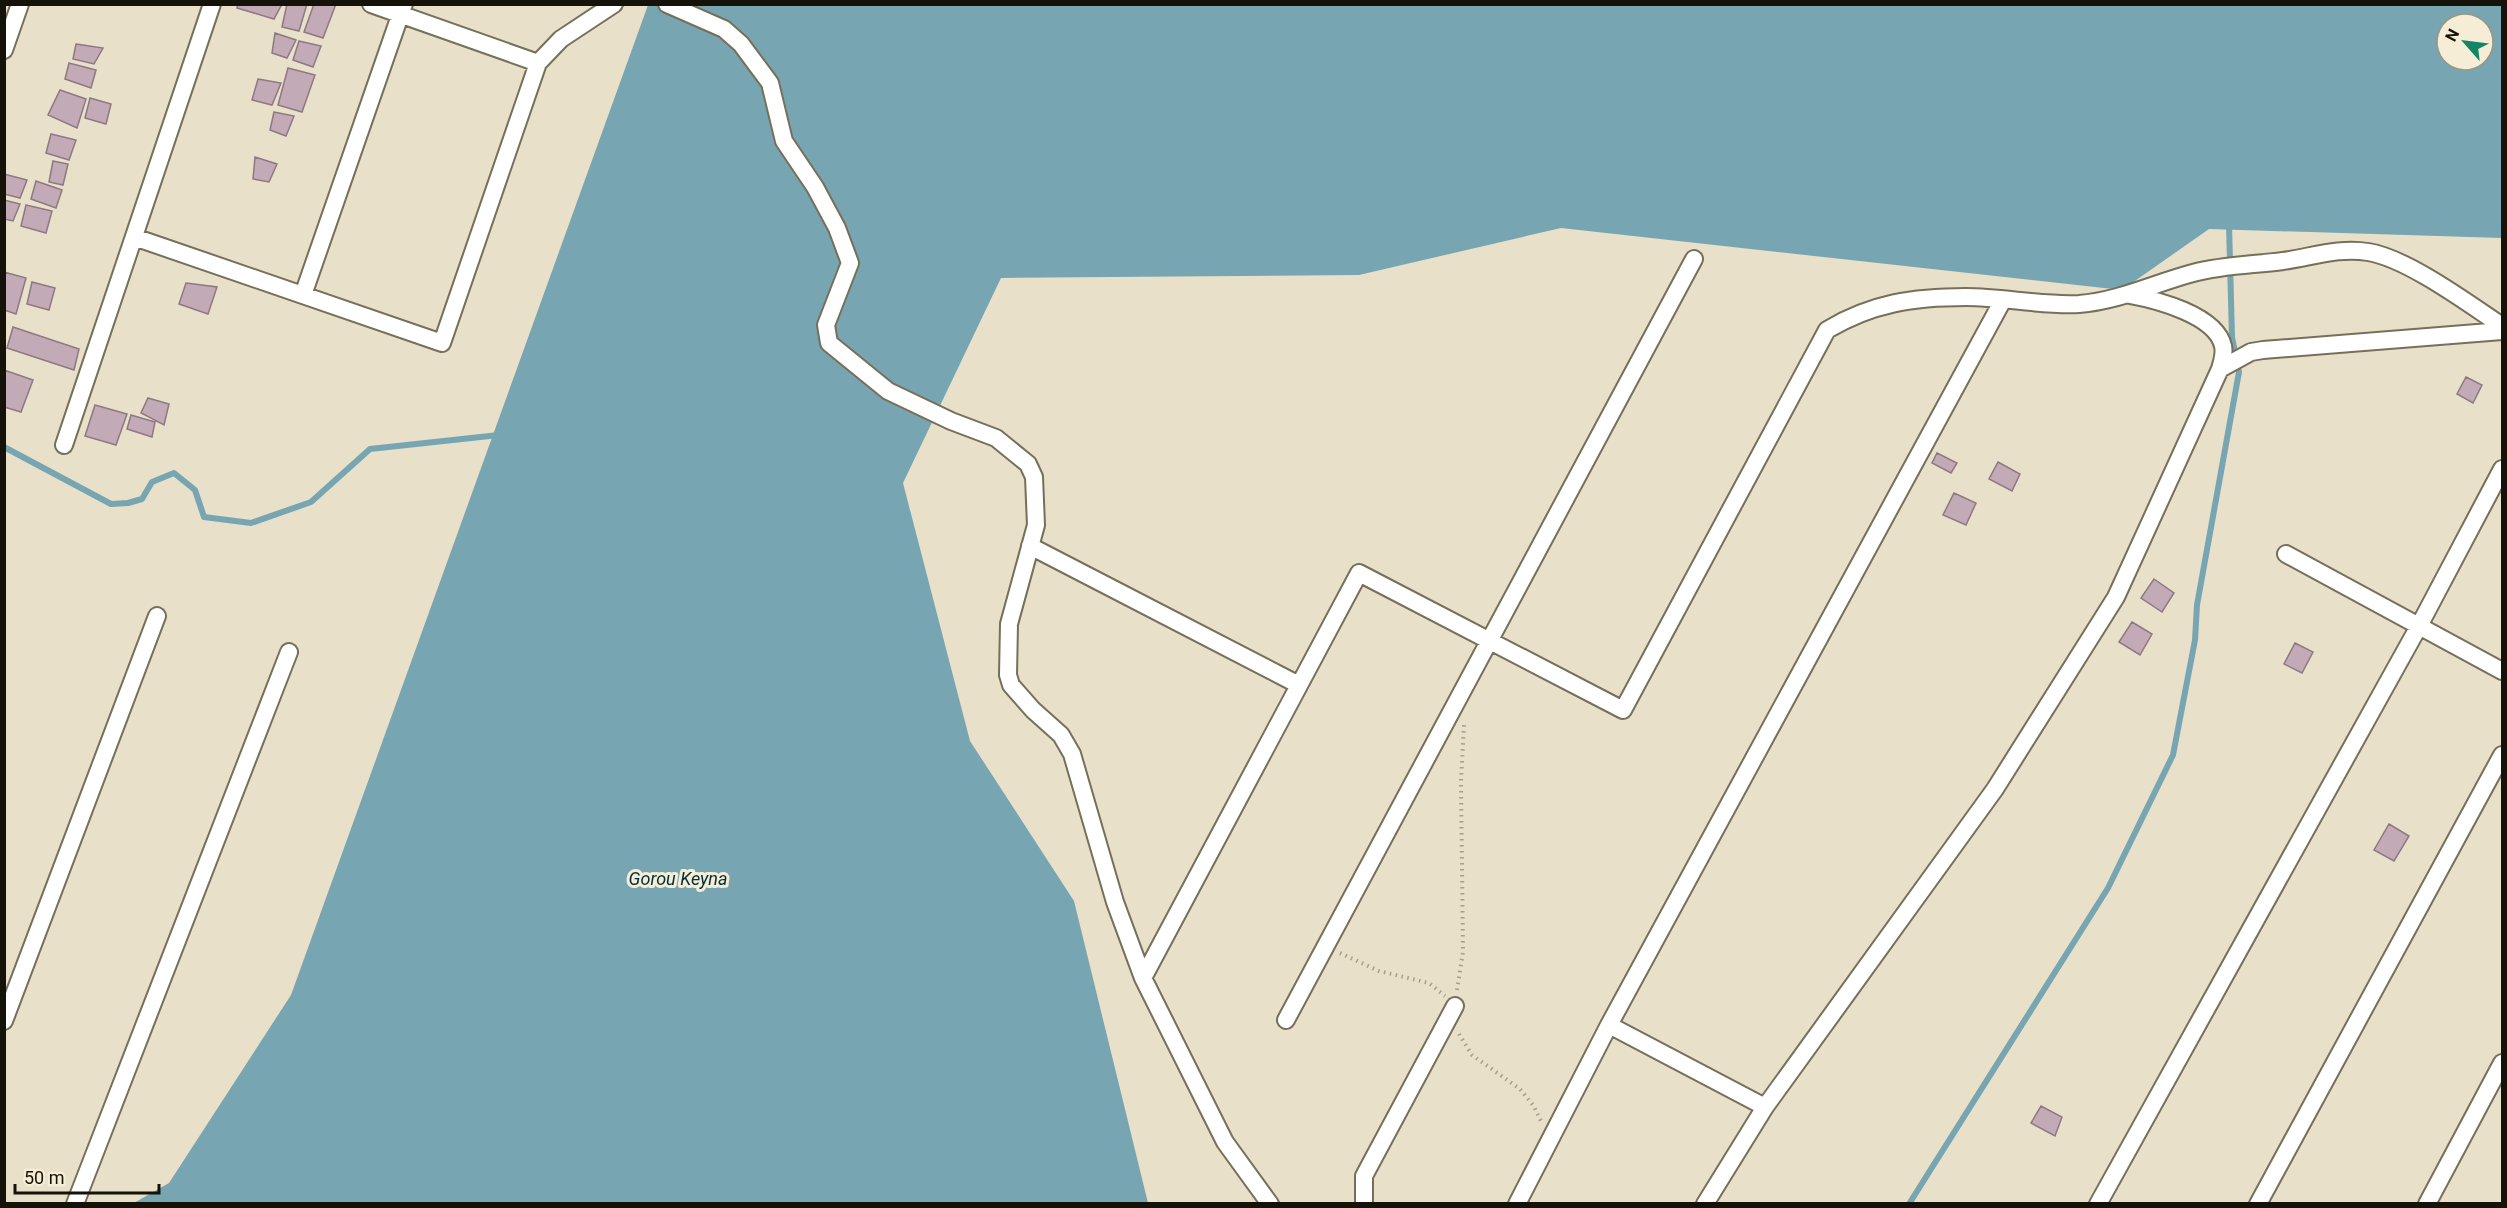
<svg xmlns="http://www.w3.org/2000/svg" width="2507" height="1208" viewBox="0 0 2507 1208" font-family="Roboto,sans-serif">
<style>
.water{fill:#77a5b2;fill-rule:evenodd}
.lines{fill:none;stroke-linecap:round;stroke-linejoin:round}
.stream{stroke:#77a5b2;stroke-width:6}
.building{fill:#c2aab7;stroke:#8e7884;stroke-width:1.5}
.minor-casing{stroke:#766f5a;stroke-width:20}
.path{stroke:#a69f8c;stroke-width:4;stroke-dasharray:1.5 4.5;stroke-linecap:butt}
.minor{stroke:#fff;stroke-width:16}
.labels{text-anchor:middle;stroke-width:6;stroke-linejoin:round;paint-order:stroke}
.water-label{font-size:18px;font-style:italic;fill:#022f3a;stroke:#f5edd5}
</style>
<rect width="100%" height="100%" fill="#e8e0c8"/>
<path class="water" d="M648,5h1854v233l-293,-9 -87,61 -561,-62 -202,47 -358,3 -98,205 67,258 104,160 74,302 -1016,1 37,-21 122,-188zM2447,24h36v36h-36z"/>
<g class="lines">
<path class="stream" d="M4,447l107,57 17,-1 14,-4 10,-17 22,-9 21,17 9,27 47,6 60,-21 59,-53 129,-14
M1909,1204l199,-316 65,-133 22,-115 2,-35 42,-233 -7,-35 -3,-113"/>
</g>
<path class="building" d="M238,4h44l-8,15 -37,-11z
M287,4h20l-8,27 -17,-4z
M314,4h22l-13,34 -19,-6z
M275,33l21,7 -9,18 -15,-5z
M299,41l22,5 -8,21 -20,-7z
M76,44l27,4 -9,16 -21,-5z
M69,63l27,7 -5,18 -26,-9z
M288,68l27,7 -13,37 -24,-7z
M258,79l23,4 -9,22 -20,-5z
M60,90l26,9 -9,29 -29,-13z
M90,98l21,6 -5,20 -21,-6z
M274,112l20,4 -8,20 -16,-6z
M51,134l25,6 -7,20 -23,-7z
M255,157l22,7 -8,18 -16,-3z
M53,161l15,3 -5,21 -14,-3z
M4,174l23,6 -7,18 -16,-4z
M36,181l26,9 -6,18 -25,-9z
M4,200l16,4 -7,17 -9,-2z
M26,205l26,6 -6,22 -25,-7z
M4,272l22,6 -10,36 -12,-4z
M32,282l23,6 -6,22 -22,-6z
M186,283l31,4 -9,27 -29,-10z
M13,327l66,22 -5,21 -67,-22z
M4,370l29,10 -12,32 -17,-5z
M2466,377l16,8 -9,18 -16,-9z
M148,398l21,6 -5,21 -23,-12z
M95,405l32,9 -11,31 -31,-9z
M131,415l24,7 -3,15 -25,-8z
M1937,453l20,10 -6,10 -19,-10z
M1998,462l22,12 -8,17 -23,-12z
M1954,493l22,10 -10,22 -23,-10z
M2154,579l20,14 -12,19 -21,-14z
M2132,622l20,12 -12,21 -21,-13z
M2295,643l18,9 -11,21 -18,-9z
M2389,824l20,12 -15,25 -20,-11z
M2041,1106l21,11 -7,19 -24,-13z"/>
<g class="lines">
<defs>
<path id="minor" d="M371,4l167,59
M667,4l57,25 17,15 29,39 14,58 31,46 22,41 13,35 -24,62 3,18 59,48 63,30 45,17 32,26 6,13 2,48 -27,99 -1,51 3,10 22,25 28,25 11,19 43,148 28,76 82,164 45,62
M4,50l16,-46
M134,237l308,106 96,-280 23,-24 53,-35
M303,295l101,-291
M2220,369l31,-17 12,-2 239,-19
M64,445l148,-441
M1030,546l269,139
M2286,554l216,117
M1143,978l216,-405 264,137 204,-380c45,-27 87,-33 139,-33 38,0 75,9 113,7 40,-3 76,-21 114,-31 30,-8 59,-8 90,-12 29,-4 56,-14 85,-9 39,6 101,52 134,74
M1286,1020l408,-761
M4,1021l153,-405
M1609,1025l156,82
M75,1204l214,-552
M1364,1204v-28l91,-170
M1517,1204l92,-179 394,-725
M1705,1204l60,-97 230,-318 121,-192 104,-228c2,-8 5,-15 3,-23 -7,-31 -66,-46 -93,-51
M2098,1204l321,-578 83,-157
M2258,1204l244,-449
M2427,1204l75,-141"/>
</defs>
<use href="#minor" class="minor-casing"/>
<path class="path" d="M1340,953l39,18 50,12 16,13
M1457,990l6,-38 -2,-171 3,-56
M1459,1034l13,21 48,34 13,16 8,16"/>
<use href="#minor" class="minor"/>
</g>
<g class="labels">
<g class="water-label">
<text x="678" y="885">Gorou Keyna</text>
</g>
</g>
<rect width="2507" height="1208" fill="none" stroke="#15120a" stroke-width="12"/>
<g transform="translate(2465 42) rotate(298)"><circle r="28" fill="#f5edd5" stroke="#9b9584" stroke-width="1.5"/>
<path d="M0-4.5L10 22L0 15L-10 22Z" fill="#138564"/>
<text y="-9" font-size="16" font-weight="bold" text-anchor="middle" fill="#15120a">N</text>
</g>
<path d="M15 1184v9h144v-9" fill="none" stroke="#15120a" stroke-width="3"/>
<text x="24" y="1184" font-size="18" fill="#15120a" stroke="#f5edd5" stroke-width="4.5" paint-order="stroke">50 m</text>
</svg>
